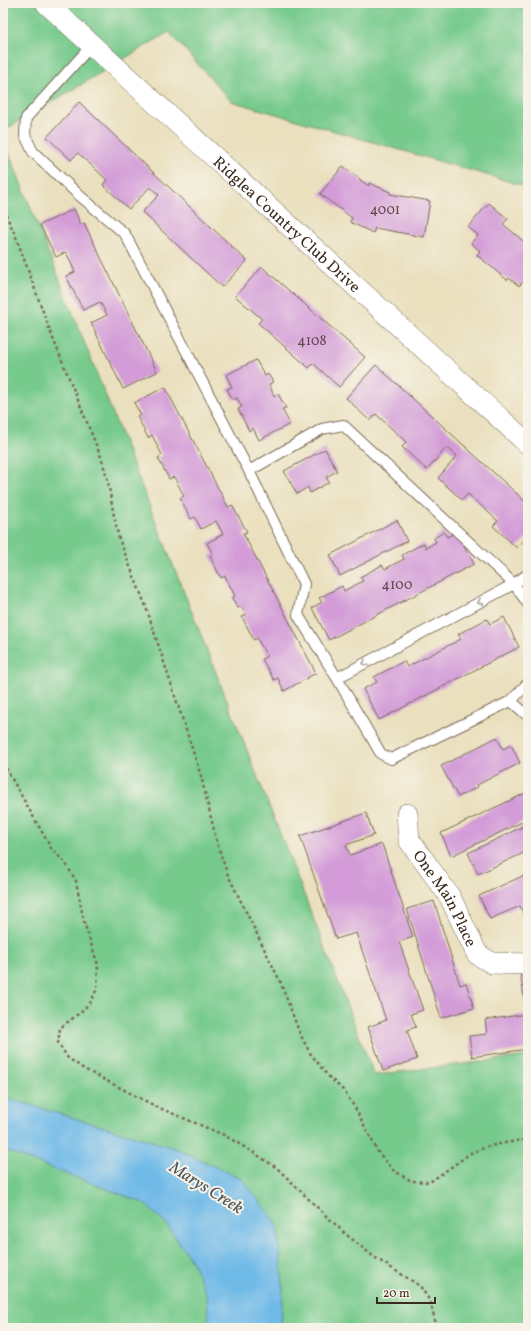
<svg xmlns="http://www.w3.org/2000/svg" width="531" height="1331" viewBox="0 0 531 1331" font-family="Vollkorn,serif">
<style>
.green{fill:#76ca8c;stroke:#587a55}
.water{fill:#6fbae8;stroke:#557283}
.building{fill:#d39cd8}
.lines{fill:none;stroke-linecap:round;stroke-linejoin:round}
.lane-casing{stroke:#786a56;stroke-width:12}
.street-casing{stroke:#786a56;stroke-width:22}
.path{stroke:#786a56;stroke-width:2.5;stroke-dasharray:3 3;stroke-linecap:butt}
.lane{stroke:#fff;stroke-width:10}
.street{stroke:#fff;stroke-width:21}
.oneway{stroke:#a79f9a}
.labels{text-anchor:middle;stroke-width:4;stroke-linejoin:round;paint-order:stroke}
.number-label{font-size:14px;fill:#61464c}
.street-label{font-size:16px;fill:#3b2a1e;stroke:#f7f3e8}
.water-label{font-size:17px;font-style:italic;fill:#4b555b;stroke:#f7f3e8}
</style>
<rect width="100%" height="100%" fill="#f7f3e8"/>
<filter id="ink" filterUnits="userSpaceOnUse"><feTurbulence type="fractalNoise" baseFrequency=".025" numOctaves="2"/><feDisplacementMap in="SourceGraphic" scale="8" xChannelSelector="R" yChannelSelector="G"/><feConvolveMatrix kernelMatrix="1 2 1 2 8 2 1 2 1" color-interpolation-filters="sRGB"/></filter>
<filter id="wash" filterUnits="userSpaceOnUse"><feTurbulence type="fractalNoise" baseFrequency=".012" numOctaves="4" result="noise"/><feDisplacementMap in="SourceGraphic" scale="16" xChannelSelector="R" yChannelSelector="G"/><feGaussianBlur stdDeviation="0.9" result="paint"/><feColorMatrix in="noise" values="0 0 0 0 0 0 0 0 0 0 0 0 0 0 0 0 0 1.4 0 .05"/><feComposite in="paint" operator="in"/></filter>
<g filter="url(#wash)">
<rect width="100%" height="100%" fill="#eae0be"/>
<path class="green" d="M3,3h525v184l-297,-86 -62,-69 -166,99z
M3,138l288,723 83,214 154,-19v272h-525z"/>
<path class="water" d="M505,3h23v6z
M3,1097l172,51 67,31 35,44 6,62 -2,43h-72l-2,-32 -14,-33 -26,-38 -23,-22 -141,-53z"/>
<g id="blocks">
<path class="building" d="M79,102l168,159 -25,26 -80,-75 17,-17 -9,-8 -21,22 -26,-24 4,-5 -29,-27 -7,7 -24,-23z
M343,166l17,13v1l9,6v-3l21,9v2l40,7 -6,36 -49,-9 -2,5 -23,-11 2,-4 -32,-24z
M489,203l19,16 -5,5 25,21v33l-1,-1 -8,9 -10,-8 -2,2 -30,-25 3,-4 -9,-8 7,-8 -10,-8z
M74,209l7,16 3,-2 73,149 -34,17 -32,-66 16,-8 -7,-13 -17,8 -17,-34 9,-4 -9,-20 -10,5 -16,-32z
M262,267l103,90 -26,30 -26,-24 -4,5 -51,-45 4,-4 -27,-23z
M256,360l9,16 3,-2 5,8 -4,2 5,12 4,-2 8,14 -4,1 8,15 -31,16 -6,-12 -4,3 -11,-22 4,-2 -5,-9 -4,2 -6,-11 5,-2 -6,-12z
M376,365l152,139v32l-11,12 -24,-22 5,-5 -30,-27 -6,6 -24,-22 19,-22 -10,-9 -20,23 -25,-23 4,-5 -30,-28 -6,7 -24,-23z
M165,387l63,120 4,-2 15,27 -4,1 73,140 -32,18 -6,-13 -4,2 -12,-21 5,-3 -10,-18 -3,2 -12,-23 4,-2 -5,-9 -3,2 -6,-10 3,-2 -10,-20 -4,2 -11,-22 3,-2 -6,-11 16,-9 -7,-13 -15,8 -6,-12 -4,2 -11,-21 4,-2 -10,-19 -5,2 -11,-21 4,-3 -10,-20 -4,3 -11,-22 4,-1 -7,-12z
M325,449l12,22 -11,6 3,5 -19,11 -2,-6 -11,7 -13,-23z
M397,520l10,21 -67,35 -10,-21z
M444,532l3,5 10,-5 17,32 -145,76 -17,-32 10,-6 -3,-4 23,-12 2,5 19,-10 -3,-4 22,-12 3,4 19,-10 -2,-4 22,-12 2,5 10,-6 -2,-4z
M504,617l15,30 -140,73 -16,-31 14,-7 -3,-5 30,-16 3,6 54,-28 -3,-5 29,-15 3,5z
M497,737l6,12 8,-4 9,18 -43,22 1,2 -20,10 -17,-31z
M528,792v27l-77,37 -10,-23z
M366,813l8,22 -28,10 4,10 32,-11 31,93 -14,5 24,68 -12,4 5,13 -9,3 10,29 -34,12 -15,-44 18,-7 -30,-87 -20,6 -36,-103z
M528,824v27l-50,23 -10,-21z
M527,874l1,50 -8,-18 -30,13 -11,-23z
M434,901l26,84 6,-2 8,25 -33,10 -34,-109z
M528,965v84l-56,8 -3,-21 18,-2 -2,-14 42,-6 -8,-48z"/>
</g>
</g>
<g filter="url(#ink)">
<use href="#blocks" fill-opacity="0" stroke="#786a56" stroke-width="1"/>
<g class="lines">
<defs>
<path id="lane" d="M91,46l-65,72 -1,17 8,17 47,44 45,38 124,237
M528,574l-14,10 14,20
M337,678l177,-94 -171,-159 -21,4 -73,42 55,113 -6,31 39,63 44,76 10,5 120,-58
M528,683l-17,18 17,15"/>
<g id="street">
<path id="s1" d="M46,3l482,441"/>
<path id="s2" d="M407,814l2,26 41,57 27,57 15,9 36,1"/>
</g>
</defs>
<use href="#lane" class="lane-casing"/>
<use href="#street" class="street-casing"/>
<path class="path" d="M3,48l3,10 -3,25
M3,209l12,25 35,97 51,126 7,24 5,30 6,28 26,65 56,172 16,67 10,30 53,108 20,53 10,19 17,22 17,16 11,17 23,44 15,18 18,11 19,1 41,-29 18,-7 39,-7
M3,763l48,85 15,16 10,17 8,41 14,43 -1,24 -7,14 -9,9 -21,16 -2,15 10,15 16,11 73,38 67,28 27,16 26,17 46,45 25,23 26,21 46,29 10,15 7,27"/>
<use href="#lane" class="lane"/>
<use href="#street" class="street"/>
</g>
<defs><path id="oneway-chevron" d="M-2-3.5L2.5 0L-2 3.5" fill="none" stroke-width="1.6" stroke-linecap="round" stroke-linejoin="round"/></defs>
<g class="oneway">
<use href="#oneway-chevron" transform="translate(480 602) rotate(152)"/>
<use href="#oneway-chevron" transform="translate(365 663) rotate(152)"/>
</g>
</g>
<g class="labels">
<g class="number-label">
<text x="385" y="214">4001</text>
<text x="312" y="345">4108</text>
<text x="397" y="589">4100</text>
</g>
<g class="street-label">
<text dy="6" stroke="none"><textPath href="#s1" startOffset="327">Ridglea Country Club Drive</textPath></text>
<text dy="6" stroke="none"><textPath href="#s2" startOffset="95">One Main Place</textPath></text>
</g>
<g class="water-label">
<text transform="translate(207 1187) rotate(32)" y="6">Marys Creek</text>
</g>
</g>
<rect width="531" height="1331" fill="none" stroke="#f7f3e8" stroke-width="16"/>
<path d="M377 1297v6h58v-6" fill="none" stroke="#3b2a1e" stroke-width="2"/>
<text x="383" y="1297" font-size="12" fill="#3b2a1e" stroke="#f7f3e8" stroke-width="3" paint-order="stroke">20 m</text>
</svg>
